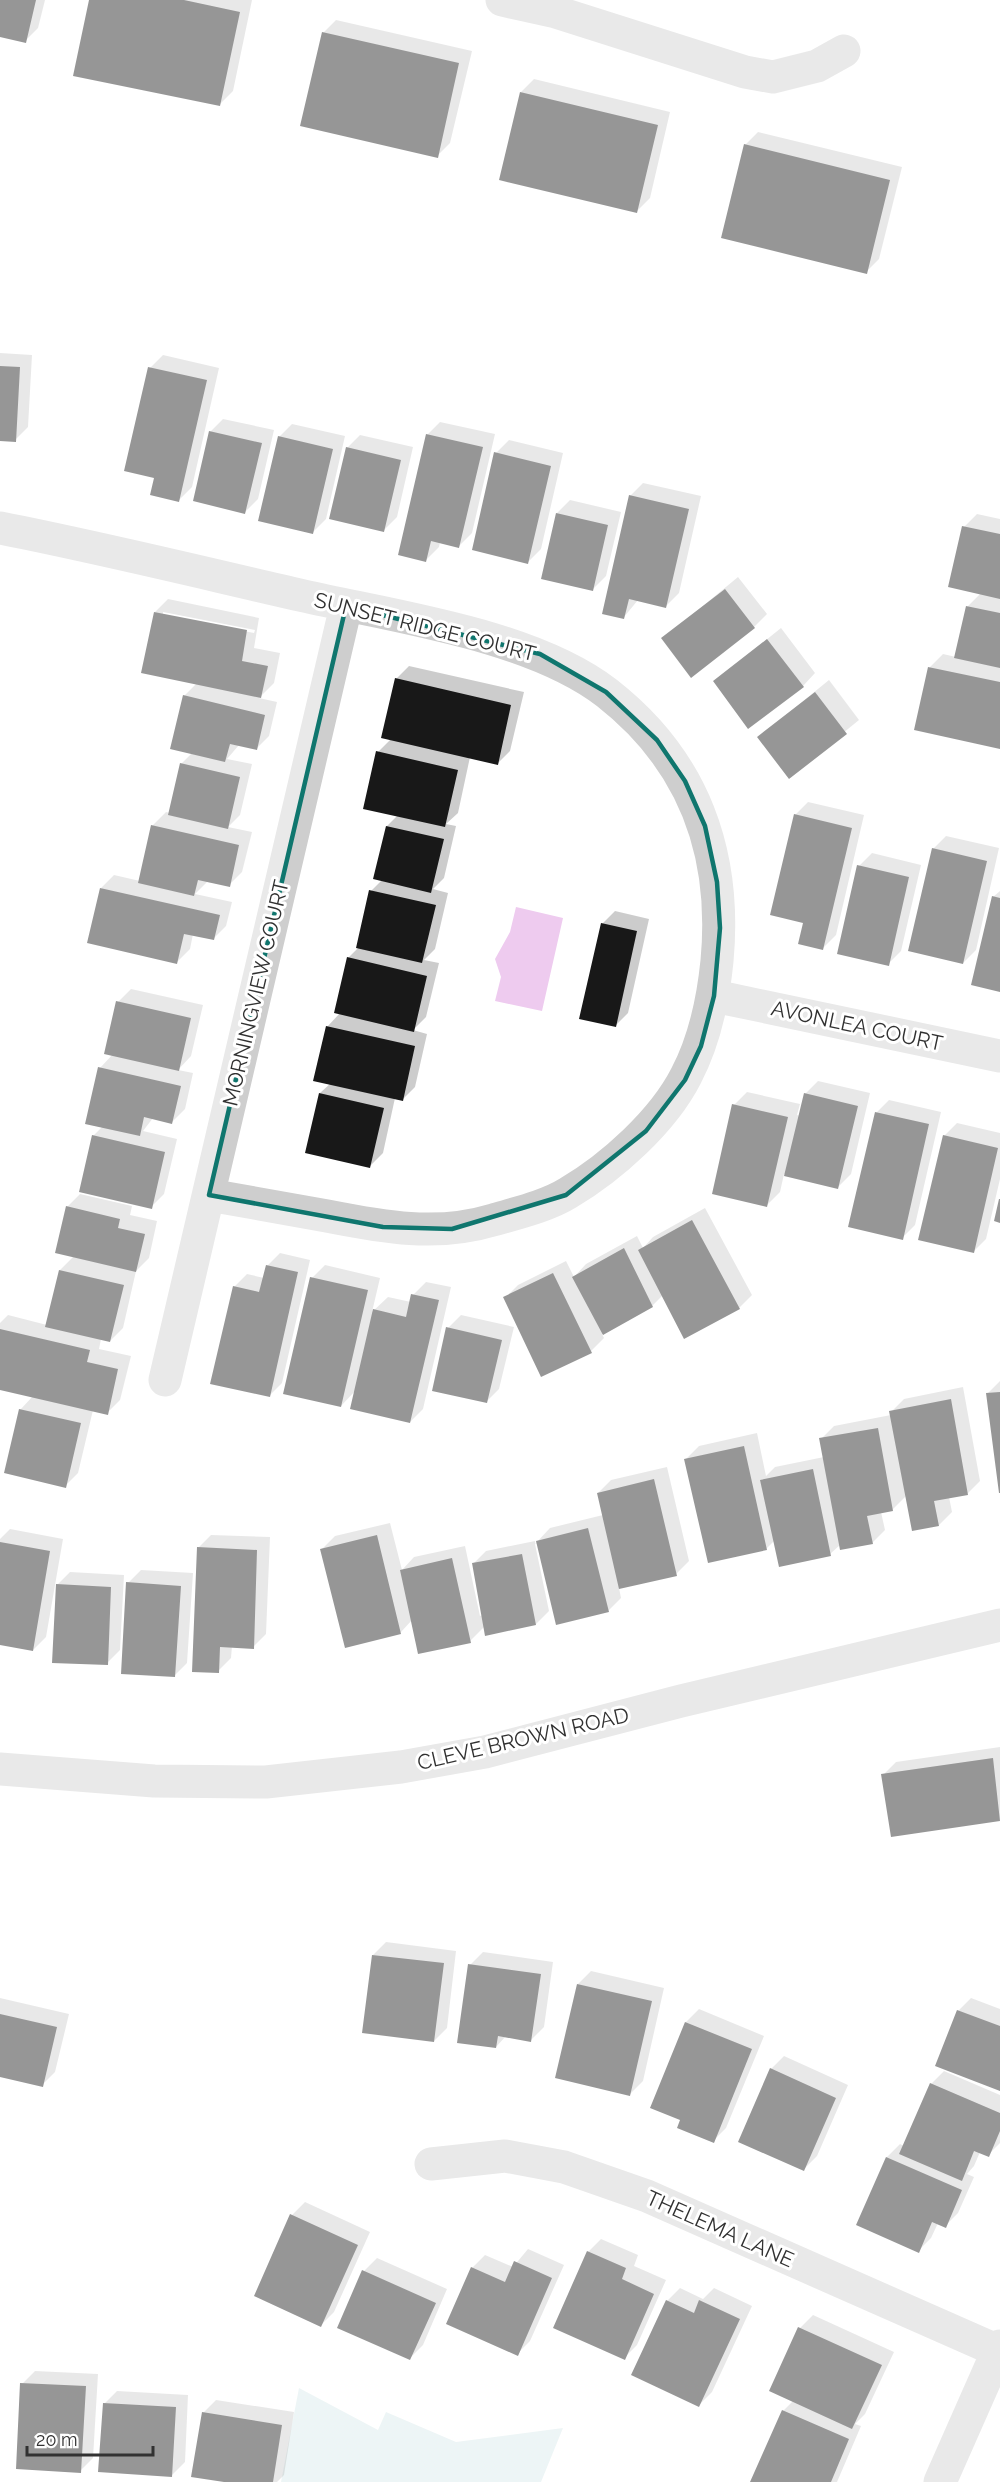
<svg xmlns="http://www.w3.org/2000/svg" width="1000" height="2482" viewBox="0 0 1000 2482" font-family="Raleway,sans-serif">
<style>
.green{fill:#d8e9ea}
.water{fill:#eecbef}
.shadow{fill:#0003;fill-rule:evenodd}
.building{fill:#181818}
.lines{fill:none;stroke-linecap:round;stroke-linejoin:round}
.street{stroke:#cecece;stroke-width:33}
.marked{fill:none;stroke:#0f766e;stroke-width:4.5;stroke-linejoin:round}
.labels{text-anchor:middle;stroke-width:6;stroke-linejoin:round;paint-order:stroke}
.street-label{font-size:21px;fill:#313131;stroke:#fff}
</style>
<rect width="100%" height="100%" fill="#fff"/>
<path class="green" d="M299,2388l79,42 8,-18 70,30 107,-14 -22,54h-260z"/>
<path class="water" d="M516,907l47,11 -21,93 -47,-10 6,-24 -6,-18 15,-27z"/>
<path class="shadow" d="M0,0h45l-7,28 -13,13 -25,-5z
M90,0h162l-19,91 -13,13z
M336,20l136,31 -22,92 -13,13 -114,-123z
M534,79l136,33 -20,86 -13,13 -116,-119z
M758,132l144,35 -23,92 -13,13 -121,-127z
M0,353l32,2 -4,72 -13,13 -15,-1z
M163,355l56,13 -27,119 -13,13 -23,-23 -6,-109z
M223,419l51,11 -16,69 -13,13 -35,-80z
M440,422l55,12 -23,99 -13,13 -19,-4 -1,5 -13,13 1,-125z
M292,424l53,12 -19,83 -13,13 -34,-95z
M360,435l53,12 -16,70 -13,13 -37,-82z
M509,440l54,13 -22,96 -13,13 -32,-109z
M643,483l58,13 -22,97 -13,13 -28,-6 -14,17 6,-121z
M570,500l51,12 -15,64 -13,13 -36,-76z
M977,514l23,5v228l-84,-18 14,-62 13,-13 13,3 12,-51 13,-13 -17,-66z
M738,577l29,37 -13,13 -91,12z
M168,599l91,19 -5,30 26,5 -6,30 -15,15 18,4 -8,34 -13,13 -17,-4 -12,14 25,5 -12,51 -12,12 24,5 -10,40 -13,13 -22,-3 -12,12 37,8 -6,24 -13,13 -20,-5 -3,15 -13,13 -76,-74 13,-13 26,6 13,-56 13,-13 4,1 11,-49 11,-11 -8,-57 13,-13 -42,-71zM163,612l92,18 -1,3 -91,-18z
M781,628l34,45 -12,13 -88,-5z
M409,666l115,26 -14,59 -13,13 -27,-7 -12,56 -12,11 10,2 -12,52 -11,11 15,4 -13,56 -11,11 15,3 -13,54 -13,13 14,4 -12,53 -13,13 -7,-2 -12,55 -13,13 -50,-73 11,-10 -4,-56 13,-14 8,-55 11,-11 12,-56 11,-11 5,-54 11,-11 -20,-63 13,-13 5,-60z
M829,680l30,40 -70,57 -30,-40z
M808,802l56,13 -28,120 -13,13 -18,-27 -10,-106z
M946,836l53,12 -23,102 -13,13 -30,-114z
M872,853l49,12 -20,86 -13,13 -29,-98z
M1000,891v99l-7,-93z
M615,911l34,8 -21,94 -13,13 -13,-102z
M131,989l72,16 -12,51 -13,14 15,3 -8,36 -13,13 -19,-4 -10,13 34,8 -13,55 -13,13 -58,-71 10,-10 -3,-58 13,-14 5,-52z
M818,1081l52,12 -19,81 -13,13 -54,-13 -4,18 -13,13 -33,-100 13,-13 53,12 -3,11 3,1 5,-22z
M889,1100l52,12 -26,113 -13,13 -26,-125z
M957,1123l43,10v46l-14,60 -13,13 -29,-116z
M80,1194l52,12 -2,9 27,6 -8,37 -13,13 -13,57 -13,13 -9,-2 -2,10 32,7 -11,44 -13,13 -14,-3 -15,63 -13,13 -45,-76 13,-14 -33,-8v-65l8,-8 39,10 13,-55 14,-14 -7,-49z
M705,1208l47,87 -13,13 -76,-13 -11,11 -50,28 2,4 -13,13 -86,-53 13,-13 48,-24 8,16 12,-13 51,-28 6,12 10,-11z
M280,1253l30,7 -28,123 -13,13 -35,-109 13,-13 17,4 3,-12z
M325,1265l55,13 -8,34 16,-15 23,5 2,-7 13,-13 25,5 -28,122 -13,13 -54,-32 -15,16 -29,-128z
M461,1315l53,12 -15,62 -13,13 -38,-74z
M1000,1381v109l-13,-96z
M963,1387l17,94 -13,13 -18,3 3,15 -13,13 -33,-29 -14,14 -11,2 4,18 -13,13 -32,2 -10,9 -55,-14 -9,9 -80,-90 13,-13 58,-13 9,43 9,-9 49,-10 -3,-18 13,-13 57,-11v-3l13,-13z
M667,1467l22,94 -13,13 -57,14 2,10 -13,13 -70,-68 -3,1 14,67 -13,13 -51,2 -15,15 -58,-21 -11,12 -55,14 -24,-97 13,-13 55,-13 12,47 12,-13 51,-11 15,70 3,-1 -10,-51 13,-13 49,-10v3l15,-16 53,-13 -5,-22 13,-13z
M10,1529l53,10 -17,98 -13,13 -33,-6v-105z
M211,1535l59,2 -4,97 -13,13 -21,-1 -1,12 -13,13 -20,-123z
M141,1570l52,3 -6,90 -13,13 -46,-93z
M70,1572l54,3 -4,75 -13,13 -50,-78z
M1000,1747v73l-108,16 -9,-61 13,-13z
M386,1942l70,9 -9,77 -13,13 -61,-86z
M483,1952l70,10 -9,65 -13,13 -25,-4 -10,11 -26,-82z
M591,1971l73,17 -21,93 -13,13 -52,-110z
M0,1998l69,16 -14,58 -13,13 -42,-9z
M971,1998l29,11v80l-42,-78z
M699,2009l65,27 -38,92 -13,13 -31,-22 4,-97z
M784,2056l64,29 -31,71 -13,13 -33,-100z
M944,2071l56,24v48l-12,12 -8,-3 -6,14 -7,8 7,3 -16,36 -13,13 -7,-3 -7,15 -13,13 -60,-27 29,-67 13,-13 4,2 27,-62z
M305,2202l65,30 -36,80 -13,13 -29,-110z
M601,2239l37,16 -4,11 32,14 -29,65 -13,13 -36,-106z
M528,2249l36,16 -34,76 -13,13 -45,-86 13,-13 28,12z
M377,2258l70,31 -24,56 -13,13 -46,-87z
M680,2288l23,11 11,-11 38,18 -40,86 -13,13 -32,-104z
M813,2315l81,37 -29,62 -10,10 6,2 -24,56h-85l31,-71 11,-11 -23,-10 29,-62z
M35,2371l63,3 -5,84 -13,13 -58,-87z
M117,2391l71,4 -3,67 -13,13 -68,-71z
M216,2400l78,12 -10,63 -7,7h-43l-31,-69z"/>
<path class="building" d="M0,0h36l-10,43 -26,-6z
M89,0h95l56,12 -20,94 -147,-30z
M322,32l137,31 -21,95 -138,-32z
M520,92l138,33 -21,88 -138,-33z
M744,144l146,36 -23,94 -146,-36z
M0,366l20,1 -4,75 -16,-1z
M148,367l59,13 -28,122 -29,-7 4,-17 -30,-7z
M209,431l53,12 -17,71 -52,-13z
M426,434l57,13 -24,101 -28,-7 -5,21 -28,-7z
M278,436l55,13 -20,85 -55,-13z
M346,447l55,13 -17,72 -55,-13z
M494,452l57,14 -23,98 -56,-14z
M629,495l60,14 -23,99 -37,-9 -5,20 -22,-5z
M556,513l52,12 -15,66 -52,-12z
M962,526l38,8v65l-52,-12z
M725,589l30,39 -64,50 -30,-40z
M966,606l34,7v55l-46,-10z
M154,612l93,18 -5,31 26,5 -7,32 -120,-25z
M767,639l37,48 -56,42 -35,-48z
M928,667l72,15v67l-86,-19z
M395,678l116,27 -13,60 -117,-27z
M815,692l32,42 -58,45 -32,-42z
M183,695l82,20 -8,35 -27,-6 -5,18 -55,-13z
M376,751l82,19 -13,57 -82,-18z
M180,763l60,14 -12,52 -60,-14z
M794,814l58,14 -29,122 -25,-6 5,-21 -33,-8z
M151,825l88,20 -9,42 -32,-7 -4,16 -56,-13z
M386,826l58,13 -13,54 -58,-14z
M932,848l55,13 -24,103 -55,-13z
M857,865l52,12 -20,89 -52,-12z
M100,888l120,27 -6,25 -30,-6 -7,30 -90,-21z
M369,890l67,15 -14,58 -66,-15z
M992,896l8,2v94l-29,-7z
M601,923l36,8 -21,96 -37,-8z
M347,957l80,19 -13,56 -80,-19z
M116,1001l75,17 -12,53 -75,-17z
M326,1026l89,20 -12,55 -90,-20z
M98,1067l83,19 -9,38 -28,-7 -4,19 -55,-12z
M319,1093l65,15 -14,60 -65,-15z
M804,1093l54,13 -20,83 -54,-13z
M732,1104l56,13 -21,90 -55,-13z
M875,1112l54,12 -26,116 -55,-13z
M92,1135l73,17 -13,57 -73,-17z
M943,1135l55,13 -24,105 -56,-13z
M999,1199h1v24l-6,-2z
M66,1206l54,13 -2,9 27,6 -9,38 -81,-19z
M692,1220l48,89 -56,30 -46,-89z
M624,1248l29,59 -50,28 -31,-58z
M266,1265l32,7 -28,125 -60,-13 23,-98 26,6z
M59,1270l65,15 -14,57 -65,-15z
M553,1273l39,80 -51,24 -38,-80z
M310,1277l58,13 -27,117 -58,-13z
M411,1294l28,6 -29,123 -60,-14 23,-100 33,8z
M446,1327l56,13 -15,63 -55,-12z
M0,1329l90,21 -3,12 31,7 -10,46 -108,-25z
M1000,1392v101h-1l-13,-100z
M951,1399l17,96 -34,6 5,25 -27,5 -23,-120z
M19,1409l62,14 -15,65 -62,-15z
M878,1428l15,83 -26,5 6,28 -33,6 -21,-112z
M744,1446l23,104 -59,13 -24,-104z
M813,1469l18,87 -52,11 -19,-87z
M654,1479l23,97 -58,13 -22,-96z
M588,1528l21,84 -53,13 -20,-84z
M377,1535l24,99 -56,14 -25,-99z
M0,1542l50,9 -17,100 -33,-6z
M197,1547l60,3 -3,99 -34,-2 -1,26 -27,-1z
M522,1554l14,71 -51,11 -13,-73z
M452,1558l19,85 -53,11 -18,-84z
M126,1582l55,4 -6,91 -54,-3z
M56,1584l55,3 -3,78 -56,-2z
M993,1758l7,63 -109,16 -10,-63z
M372,1955l72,8 -10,79 -72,-9z
M468,1964l73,10 -10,68 -33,-6 -2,12 -39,-5z
M577,1984l75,17 -22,95 -75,-18z
M957,2010l43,16v65l-65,-25z
M0,2014l57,13 -14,60 -43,-10z
M685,2022l67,27 -38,94 -37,-15 3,-8 -30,-12z
M770,2068l66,30 -32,73 -66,-29z
M930,2083l70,30v18l-11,26 -15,-6 -12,30 -63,-27z
M886,2157l76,33 -16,38 -14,-6 -13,31 -63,-28z
M290,2214l68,31 -37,82 -67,-31z
M587,2251l39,17 -4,11 32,15 -29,66 -72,-32z
M514,2261l38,17 -34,78 -72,-32 25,-57 34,15z
M362,2270l74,33 -26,57 -73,-32z
M666,2300l28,13 5,-13 41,19 -41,88 -68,-32z
M798,2327l84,38 -30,64 -83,-38z
M20,2383l66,3 -5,87 -65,-4z
M103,2403l73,4 -4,70 -74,-5z
M782,2410l67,29 -18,43h-81z
M202,2412l80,13 -9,57h-49l-33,-5z"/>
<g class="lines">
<path class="street" d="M502,0l54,12 189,60 28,5 44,-11 27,-15
M0,528c102,20 203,45 304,68 93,21 228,39 303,97 87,68 120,160 110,268 -4,40 -12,79 -31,115 -23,45 -74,91 -118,117 -21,13 -51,20 -75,27 -56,17 -110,7 -166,-4 -39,-7 -79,-14 -118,-21
M714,996l286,60
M165,1380l181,-774
M0,1769l154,12 112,1 135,-15 84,-15 196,-51 319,-76
M431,2164l74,-8 59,11 83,29 351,155
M940,2482l60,-136"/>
</g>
<path d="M0 0H1000V2482H0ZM346,606l194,48 66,38 51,48 28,41 20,45 12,56 3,46 -6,68 -13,50 -16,34 -39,51 -80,64 -114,34 -69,-2 -174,-32z" fill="#fff" fill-opacity=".55" fill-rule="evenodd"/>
<path class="marked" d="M346,606l194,48 66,38 51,48 28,41 20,45 12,56 3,46 -6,68 -13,50 -16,34 -39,51 -80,64 -114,34 -69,-2 -174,-32z"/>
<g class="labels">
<g class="street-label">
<text transform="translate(425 627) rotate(14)" y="7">SUNSET RIDGE COURT</text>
<text transform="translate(256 993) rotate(-77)" y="7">MORNINGVIEW COURT</text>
<text transform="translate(857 1026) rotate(12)" y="7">AVONLEA COURT</text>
<text transform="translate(523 1739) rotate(-13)" y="7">CLEVE BROWN ROAD</text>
<text transform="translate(720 2229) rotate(24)" y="7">THELEMA LANE</text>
</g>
</g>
<path d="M27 2446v9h126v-9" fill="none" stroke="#313131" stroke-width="3"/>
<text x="36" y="2446" font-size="18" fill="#313131" stroke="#ffffff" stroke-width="4.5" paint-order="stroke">20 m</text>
</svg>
